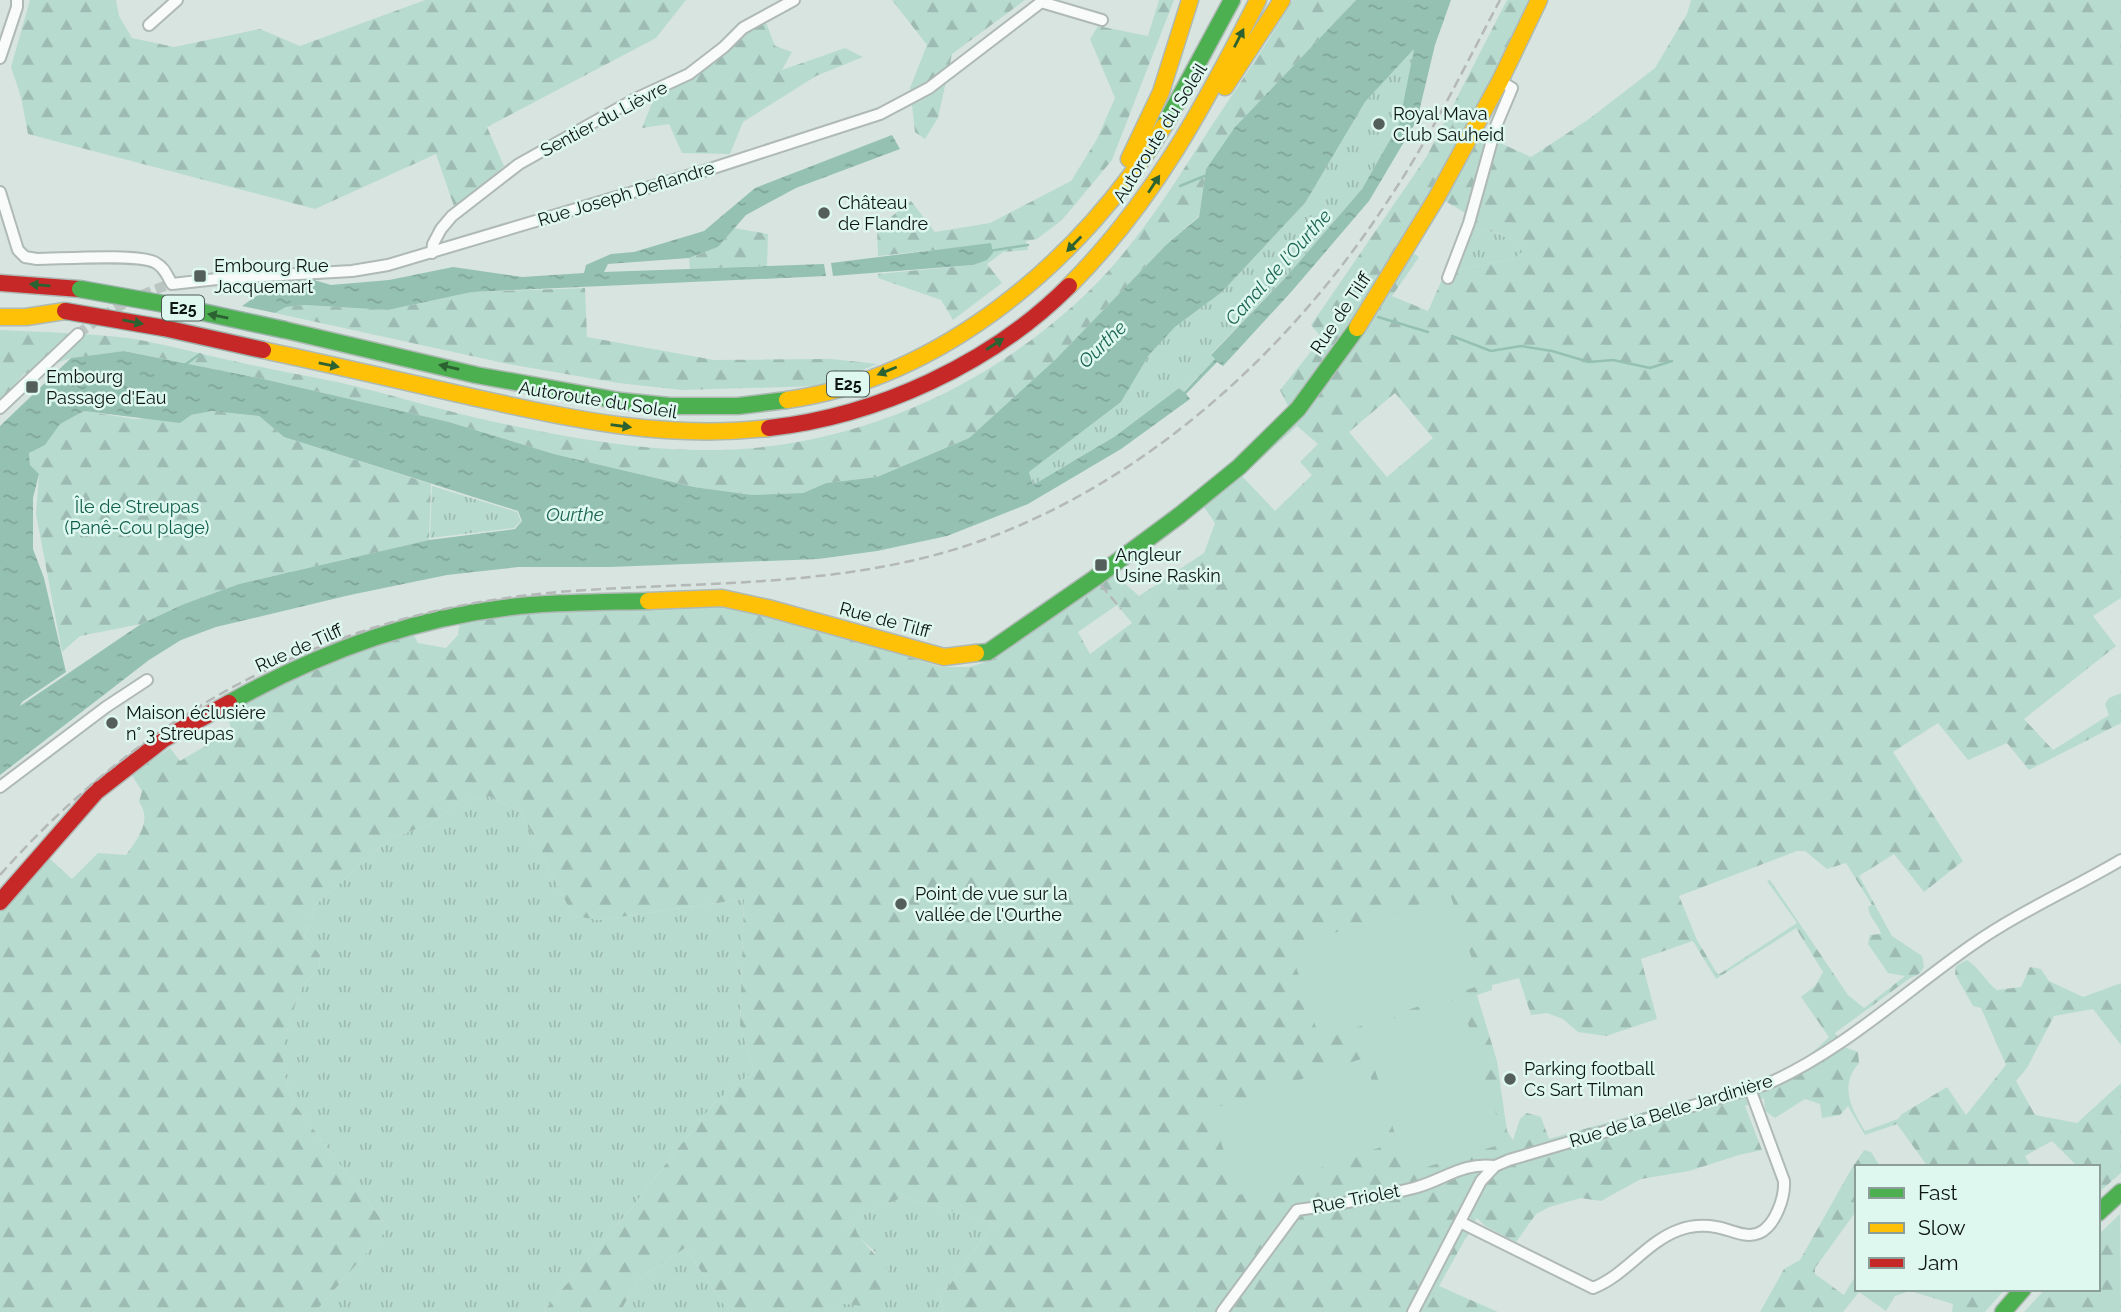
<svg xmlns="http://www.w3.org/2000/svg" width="2121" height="1312" viewBox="0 0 2121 1312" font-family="Raleway,sans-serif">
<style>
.grass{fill:url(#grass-tufts)}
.forest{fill:url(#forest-firs);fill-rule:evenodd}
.pitch{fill:#b8dbd0}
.water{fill:url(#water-ripples);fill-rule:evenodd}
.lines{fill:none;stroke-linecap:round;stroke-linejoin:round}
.stream{stroke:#95c1b3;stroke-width:2.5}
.street-tunnel{stroke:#bac5c1;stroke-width:10;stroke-dasharray:10 5;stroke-linecap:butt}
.street-casing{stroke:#afb9b5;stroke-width:14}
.fast-casing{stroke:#afb9b5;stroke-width:19}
.slow-casing{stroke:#afb9b5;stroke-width:19}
.jam-casing{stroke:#afb9b5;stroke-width:19}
.street{stroke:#f9fbfa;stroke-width:10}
.fast{stroke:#4caf50;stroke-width:16}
.slow{stroke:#ffc107;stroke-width:16}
.jam{stroke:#c62828;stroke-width:16}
.rail{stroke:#b4b8b6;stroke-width:2.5;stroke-dasharray:10 5;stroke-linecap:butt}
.fast-bridge-casing{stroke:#9bb1ab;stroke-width:19;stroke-linecap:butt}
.jam-bridge-casing{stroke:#9bb1ab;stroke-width:19;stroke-linecap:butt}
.fast-bridge{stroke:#4caf50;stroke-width:16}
.jam-bridge{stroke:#c62828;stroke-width:16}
.oneway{fill:#2c6232}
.poi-dot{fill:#545e5b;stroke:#dff8ef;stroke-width:2.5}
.labels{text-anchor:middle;stroke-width:5;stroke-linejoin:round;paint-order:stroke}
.shield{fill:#dff8ef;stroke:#4c5a55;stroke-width:2}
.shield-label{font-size:16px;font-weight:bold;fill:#0d1613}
.poi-label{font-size:18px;fill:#0d1613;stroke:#dff8ef;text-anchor:start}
.street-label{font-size:18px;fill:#0d1613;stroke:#dff8ef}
.park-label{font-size:18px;fill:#125e4c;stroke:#dff8ef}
.water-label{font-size:19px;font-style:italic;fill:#1c6553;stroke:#dff8ef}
</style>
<defs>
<pattern id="grass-tufts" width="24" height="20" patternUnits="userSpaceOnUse" patternTransform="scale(1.75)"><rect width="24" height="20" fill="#b8dbd0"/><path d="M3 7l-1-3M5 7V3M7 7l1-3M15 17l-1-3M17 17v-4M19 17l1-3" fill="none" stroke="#9dbbb2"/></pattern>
<pattern id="forest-firs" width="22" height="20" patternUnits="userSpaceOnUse" patternTransform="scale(1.75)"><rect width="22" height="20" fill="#b8dbd0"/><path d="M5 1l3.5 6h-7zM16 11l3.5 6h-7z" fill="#9dbbb2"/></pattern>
<pattern id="water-ripples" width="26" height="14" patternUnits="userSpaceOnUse" patternTransform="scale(1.75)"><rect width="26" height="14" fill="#95c1b3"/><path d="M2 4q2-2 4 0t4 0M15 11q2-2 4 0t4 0" fill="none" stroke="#7fa599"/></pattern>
</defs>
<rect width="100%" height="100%" fill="#d8e4e0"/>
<path class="grass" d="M1415,48l-16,76 -37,65 -76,88 -75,77 4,5 -32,33 -4,-4 -65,49 -81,48 -4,-13 92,-70 28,-47 26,-28 47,-35 83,-89 60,-101z
M1463,227l31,5 35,15 -14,11 -70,15z
M432,486l85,26 4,9 -7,7 -84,10z
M486,795l34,16 53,105 26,4 145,-21 -4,126 14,46 -40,32 -82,104 -89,105h-228l73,-84 -93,-123 -10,-28 -4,-24 7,-25 12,-38 19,-23 1,-12 -16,-20 7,-12 3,-17 76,-67 39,-15 31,-22z
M903,1197l91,26 -53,74 2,15h-115l11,-9 39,4 -3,-55 -19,-18 -2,-7 -6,-1 -2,-4z
M685,1248l44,64h-109l18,-32z"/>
<path class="forest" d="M30,0h86l3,16 13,22 42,9 86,-18 40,17 125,-46h261l-30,38 -169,89 17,39 -49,43 -19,-55 -121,55 -287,-75 -7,-37 -10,-30z
M892,0h133l-73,54 -14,64 -13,21 -10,-7 -5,-44 17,-43z
M1159,0h15l-62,160 -50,60 -25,19 -11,2 2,9 -25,2 -16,12 15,19 -49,37 -12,-20 -63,-22v-4l95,-9 18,-21 -113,12 -1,-28 34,-27 24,31 55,-9 81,-42 26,-42 18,-41 -25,-59 8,-13 50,10z
M1293,0h63l-121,127 -29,42 -7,47 -32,28 -111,115 -87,79 -92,39 -51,6 -23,10 -51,2 -58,-8 -140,-33 -105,-32 -190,-44 -134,-27 -54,7 -47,16 -24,27v-71c42,2 86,3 128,8 32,5 64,14 96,21 39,9 78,16 118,24 51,12 102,28 153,39 66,14 134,27 201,28 148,3 289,-58 394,-160 47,-46 82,-103 117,-157 29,-44 59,-88 86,-133z
M1507,0h36l-65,133 53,24 58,-38 66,-51 32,-54 4,-14h430v598l-28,18 23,30 -92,73 29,31 56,-35 -4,-11 4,-6 12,-5v30l-92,47 -22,-27 -39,17 -30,-37 -45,29 70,109 -39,31 -30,-38 -35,22 33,60 30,20 2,11 -5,7 -9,4 -75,55 9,14 14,5 1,11c-20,23 -8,45 6,68l33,-12 4,-5 45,-27 19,28 40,-50 -25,-57 -8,-2 -18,-32 1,-8 11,-6c13,8 18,21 30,30l24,-3 9,-20 11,2 8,12 34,16 38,-14v62l-28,-36 -39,7 -27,52 -11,13 19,34 42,8 44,-40v90l-23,20v-12l4,-3 -4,-5v-6h-20l-26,-26 -27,15 6,11h-103l-31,-43 -32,11 -17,-29 -8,9 -18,3 -2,-14 -15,-5 -30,19 -10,-7 -1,-13 -19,8 17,44 -23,5 -50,16 -48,8 -40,22 -20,-3 -32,9 -13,7 -20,28 -31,-16 -8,-8 -38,68 59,26h-555l-2,-15 53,-74 -91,-26 -57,25 2,4 7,1c3,14 27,31 37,49l-6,24 -8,8 -39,-5 -11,9h-99l-44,-64 -47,32 -18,32h-77l89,-105 82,-104 40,-32 -14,-46 4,-126 -145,21 -26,-4 -53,-105 -34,-16 -26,7 -31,22 -39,15 -76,67 -3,17 -7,12 16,20 -1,12 -19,23 -12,38 -6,25 3,24 10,28 93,123 -73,84h-315v-400l49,-54 23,21 26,-26 28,2c11,-16 27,-34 13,-53l3,-11 -11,-17 39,-26 10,13 52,-31 -7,-17 118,-62 69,-19 6,11 28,5 12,-13 2,-13 85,-16 176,-1 45,8 175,54h28l23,-7 125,-91 -3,5 25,22 65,-43 11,-30 -11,-16 93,-83 -17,-34 42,-52 -11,-13 116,-169zM1445,201l22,13 -4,13 31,5 34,15 -13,11 -70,15 -17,38 -36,-15 27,-39 -8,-6zM1395,393l38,45 -46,39 -38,-45zM1297,426l21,18 -18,18 12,13 -37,36 -33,-35zM1117,605l15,18 -42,31 -12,-22zM1797,851h8l22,18 19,-6 26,42 -4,2c2,13 10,16 13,27l-11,1 -2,9 20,29 17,3 -41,32 -16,-13 -78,-115 -3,1 30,42 -79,52 -21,-35 -18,-44zM1796,928l27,44 -8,14 -14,11 28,40c-39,42 -102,52 -156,67 -41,12 -83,23 -124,35l-8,-22 -14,-4 -7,6 -7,21 -6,-9 -10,-70 -20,-66 15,-5v-5l27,-7 12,37 16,-2 16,6 15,13 28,4 51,-17 -16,-60 52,-18 23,38z
M763,15l12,31 17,6 -10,18 63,-22 18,9 -47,19 -73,46 -13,32 -48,-1 -13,-29 -27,4 15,-38 12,-5z
M734,228l34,6 -1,32 -77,3 -1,-11 29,-11z
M585,288l2,49 127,23 117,-1 47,5 -58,22 -138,4 -64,-7 -110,-19 -233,-51 11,-6 19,-2 83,5 84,-18z
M84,411l51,8 55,-4 22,-4 47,5 25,21 147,47 -2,56 -190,44 -55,20 -43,20 -61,12 -18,16 -26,-138 3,-39 -9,-10 -1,-13 16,-7 14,-21z
M1864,1150l7,2 7,11 -1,4h-20v43l-42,58v6l29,21 13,-22v16h148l-20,23h-33l1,-8 -43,-13 -15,5 -9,15 -27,-19 -16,20h-83l24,-43 16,-9 49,-87z
M2120,1214l1,98h-97l21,-23h53v-54z"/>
<path class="pitch" d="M1450,894l31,91 -161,55 -30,-92z
M1460,998l45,145 -98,30 -45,-145z
M1364,1058l29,85 -154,52 -29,-85z"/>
<path class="water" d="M1356,0h95l-16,45 -18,75 -48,81 -77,90 -69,75 -6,-4 -31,32 4,5 -69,50 -93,55 -81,32 -70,15 -59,8 -208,8h-92l-71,8 -97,20 -134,32 -35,13 -32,20 -149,115v-349l71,-68 53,-7 135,27 190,44 105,32 140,33 58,8 51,-2 23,-10 51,-6 92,-39 87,-79 111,-115 32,-27 7,-48 29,-42zM1414,49l-15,75 -37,65 -76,88 -75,78 4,4 -31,33 -5,-4 -65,49 -81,48 -4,-13 92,-70 28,-47 26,-28 47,-35 83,-89 60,-101zM84,411l96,12 11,-8 21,-4 47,5 25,21 234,74 4,10 -7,8 -86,11 -190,44 -55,20 -43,20 -121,82 2,-4 44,-30 -22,-94 -11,-29v-51l6,-24 -9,-9 -1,-12 16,-8 15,-21z
M892,135l8,14 -104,39 -50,27 -28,32 -29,11 -81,6 -4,8 220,-8 2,12 -354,16 -84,18 -83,-5 -19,2 -11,6 -33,-7 33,-23 39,-3 17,5 58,-5 64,-13 69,10 62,-4 2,-8 25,-11 23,-2 70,-21 51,-43z
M991,243l2,10 -6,7 -14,5 -140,11 -2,-13z"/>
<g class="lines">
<path class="stream" d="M1180,186l27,-11
M989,251l39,-6
M1378,317l50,15
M1452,336l39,15 30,-5 31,5 37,11 24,-2 37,8 22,-7
M186,364l14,-10"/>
<path class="street-tunnel" d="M78,334c29,-22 59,-40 94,-50"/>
<defs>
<path id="street" d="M1041,2l61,18
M149,25l28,-25
M0,58l17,-51v-7
M0,192l18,58 7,7 12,2c23,0 104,-6 119,4 9,5 11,13 16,21l54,-6 126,-7 36,-6 319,-95 173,-56 49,-26 115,-88
M432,253l1,-9 8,-15 11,-13 67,-52 116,-65 54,-25 35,-27 19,-19 51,-28
M1448,278l21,-55 27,-97 16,-38 -12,-7
M0,408l78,-74
M0,787l106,-80 41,-27
M1460,1222l133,66c33,-13 53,-46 86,-58 11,-4 25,-5 37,-3 14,2 29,12 43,6 16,-7 26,-35 25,-52l-34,-92
M1222,1312l75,-102c39,-5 78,-12 117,-22 30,-8 48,-26 81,-22
M1413,1312l68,-131 14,-15 14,-6 258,-76c74,-32 139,-93 205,-139 47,-33 100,-56 149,-85"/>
<path id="fast" d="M1164,126l68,-126
M285,330l191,45 145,26 49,5h68l49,-6
M976,653l12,-1 107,-74 85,-63 59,-48 59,-58 59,-81
M229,703c95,-53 193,-89 302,-98 39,-3 78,-3 117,-4
M2098,1213l23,-21
M2003,1312l20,-23"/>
<path id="slow" d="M1225,87l57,-87
M1129,159l32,-67 29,-92
M1069,286c84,-84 136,-181 189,-286
M0,317h26l39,-6
M1357,328l80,-131 63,-116 39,-81
M263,350c70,15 139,31 209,47 100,22 193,43 297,31
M787,400c157,-22 297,-143 377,-274
M648,601l74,-3 46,10 176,49 32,-4"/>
<path id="jam" d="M0,283l80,6
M769,428c108,-12 222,-64 300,-142
M0,902l96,-110 68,-53 65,-36"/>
</defs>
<use href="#street" class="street-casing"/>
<use href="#fast" class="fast-casing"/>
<use href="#slow" class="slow-casing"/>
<use href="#jam" class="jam-casing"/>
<use href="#street" class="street"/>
<use href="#fast" class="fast"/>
<use href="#slow" class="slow"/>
<use href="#jam" class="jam"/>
<path class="rail" d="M1101,585l20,24
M0,875c152,-172 343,-268 572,-284 138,-10 278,-3 411,-51 167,-61 308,-191 404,-338 43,-64 77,-134 113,-202"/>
<defs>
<path id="fast-bridge" d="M80,289l90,16 115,25"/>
<path id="jam-bridge" d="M65,311l99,17 99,22"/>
</defs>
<use href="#fast-bridge" class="fast-bridge-casing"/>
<use href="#jam-bridge" class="jam-bridge-casing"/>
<use href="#fast-bridge" class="fast-bridge"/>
<use href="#jam-bridge" class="jam-bridge"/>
</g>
<defs><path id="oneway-solid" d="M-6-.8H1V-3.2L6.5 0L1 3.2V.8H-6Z" transform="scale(1.75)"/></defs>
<g class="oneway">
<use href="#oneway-solid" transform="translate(1239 38) rotate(-63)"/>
<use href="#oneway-solid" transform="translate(1154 184) rotate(-57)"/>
<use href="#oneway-solid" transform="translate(1074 244) rotate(134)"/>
<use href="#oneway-solid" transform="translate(40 285) rotate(-175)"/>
<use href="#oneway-solid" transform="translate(218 316) rotate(-168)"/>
<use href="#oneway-solid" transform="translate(133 322) rotate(11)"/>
<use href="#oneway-solid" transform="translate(995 344) rotate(-33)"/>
<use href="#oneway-solid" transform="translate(329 365) rotate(12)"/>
<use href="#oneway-solid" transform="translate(449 367) rotate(-167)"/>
<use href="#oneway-solid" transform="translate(887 371) rotate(158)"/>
<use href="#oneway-solid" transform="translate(621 426) rotate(8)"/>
</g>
<g class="poi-dot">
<circle cx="1379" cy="124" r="7"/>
<circle cx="824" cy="213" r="7"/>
<rect x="193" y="269" width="14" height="14" rx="3.5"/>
<rect x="25" y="380" width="14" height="14" rx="3.5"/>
<rect x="1094" y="558" width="14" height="14" rx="3.5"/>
<circle cx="112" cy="723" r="7"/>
<circle cx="901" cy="904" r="7"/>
<circle cx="1510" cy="1079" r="7"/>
</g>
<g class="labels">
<g class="shield">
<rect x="162" y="295.5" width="42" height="25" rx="5"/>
<rect x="827" y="371.5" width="42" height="25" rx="5"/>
</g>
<g class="shield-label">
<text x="183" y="314">E25</text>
<text x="848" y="390">E25</text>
</g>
<g class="poi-label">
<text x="1393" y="120">Royal Mava<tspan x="1393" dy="21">Club Sauheid</tspan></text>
<text x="838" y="209">Château<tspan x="838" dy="21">de Flandre</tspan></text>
<text x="214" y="272">Embourg Rue<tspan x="214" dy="21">Jacquemart</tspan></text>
<text x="46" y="383">Embourg<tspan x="46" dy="21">Passage d'Eau</tspan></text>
<text x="1115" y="561">Angleur<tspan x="1115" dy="21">Usine Raskin</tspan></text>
<text x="126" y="719">Maison éclusière<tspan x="126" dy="21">n° 3 Streupas</tspan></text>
<text x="915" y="900">Point de vue sur la<tspan x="915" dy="21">vallée de l'Ourthe</tspan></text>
<text x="1524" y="1075">Parking football<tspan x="1524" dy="21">Cs Sart Tilman</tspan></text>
</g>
<g class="street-label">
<text transform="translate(604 119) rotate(-28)" y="6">Sentier du Lièvre</text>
<text transform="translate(1160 133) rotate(-58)" y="6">Autoroute du Soleil</text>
<text transform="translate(626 194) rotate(-17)" y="6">Rue Joseph Deflandre</text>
<text transform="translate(1341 313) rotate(-56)" y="6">Rue de Tilff</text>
<text transform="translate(598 400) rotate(9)" y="6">Autoroute du Soleil</text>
<text transform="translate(885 620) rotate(15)" y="6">Rue de Tilff</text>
<text transform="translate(299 648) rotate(-24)" y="6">Rue de Tilff</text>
<text transform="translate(1671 1111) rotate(-17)" y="6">Rue de la Belle Jardinière</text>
<text transform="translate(1356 1199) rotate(-11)" y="6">Rue Triolet</text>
</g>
<g class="park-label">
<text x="137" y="513">Île de Streupas<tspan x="137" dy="21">(Panê-Cou plage)</tspan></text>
</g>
<g class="water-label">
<text transform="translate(1278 267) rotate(-48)" y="7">Canal de l'Ourthe</text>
<text transform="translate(1102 344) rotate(-44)" y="7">Ourthe</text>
<text x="575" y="521">Ourthe</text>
</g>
</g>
<rect x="1855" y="1165" width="245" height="126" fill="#dff8ef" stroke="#8b9e97" stroke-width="2"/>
<rect x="1869" y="1188" width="35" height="10" fill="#4caf50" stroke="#8b9e97" stroke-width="2"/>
<text x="1918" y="1200" font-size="21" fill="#0d1613">Fast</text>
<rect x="1869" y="1223" width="35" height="10" fill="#ffc107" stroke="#8b9e97" stroke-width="2"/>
<text x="1918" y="1235" font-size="21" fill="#0d1613">Slow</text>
<rect x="1869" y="1258" width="35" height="10" fill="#c62828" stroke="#8b9e97" stroke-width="2"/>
<text x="1918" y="1270" font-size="21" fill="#0d1613">Jam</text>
</svg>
